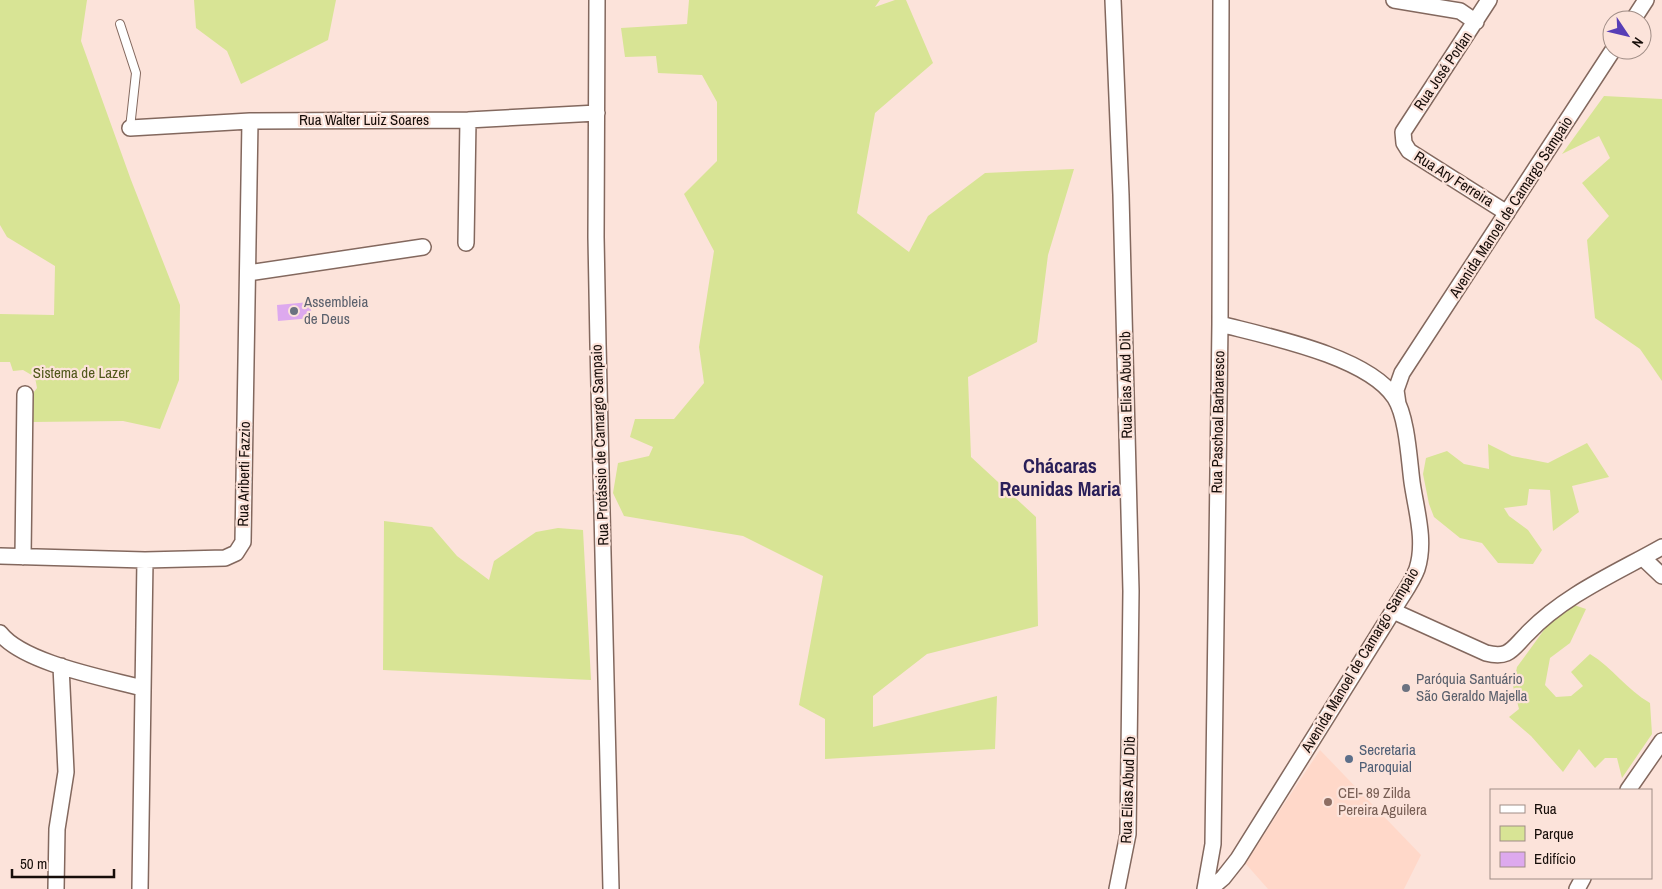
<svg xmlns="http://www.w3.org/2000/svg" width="1662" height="889" viewBox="0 0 1662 889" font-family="'Archivo Narrow',sans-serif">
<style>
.built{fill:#ffd8c9}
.green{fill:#d8e495}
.building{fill:#dda9ee}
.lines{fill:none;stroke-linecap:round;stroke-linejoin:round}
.service-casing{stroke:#83685e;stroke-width:10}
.minor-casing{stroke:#83685e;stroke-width:18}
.service{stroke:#fff;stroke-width:8}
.minor{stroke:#fff;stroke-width:15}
.worship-dot{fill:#6b7280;stroke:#fce3da;stroke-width:2}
.service-dot{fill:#5c6f8a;stroke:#fce3da;stroke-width:2}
.education-dot{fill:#8d6e63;stroke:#fce3da;stroke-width:2}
.labels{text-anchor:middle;stroke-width:4.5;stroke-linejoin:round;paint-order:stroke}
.street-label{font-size:15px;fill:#160d09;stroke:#fce3da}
.worship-label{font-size:15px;fill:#5b616d;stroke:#fce3da;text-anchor:start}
.park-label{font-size:15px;fill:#50571a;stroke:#fce3da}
.service-label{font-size:15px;fill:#4e5e75;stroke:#fce3da;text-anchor:start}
.education-label{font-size:15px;fill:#785e54;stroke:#fce3da;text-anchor:start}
.district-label{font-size:20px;font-weight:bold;fill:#2a1f59;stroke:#fce3da}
</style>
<rect width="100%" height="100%" fill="#fce3da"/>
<path class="built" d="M1320,750l101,105 -17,34h-136l-23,-26z"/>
<path class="green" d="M0,0h87l-6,41 50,139 49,125 -1,75 -19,49 -37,-8 -91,1 -1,-26 6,-8 -2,-11 -12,-7 -10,1 -3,-9h-10v-48l54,1 1,-49 -48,-29 -7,-12z
M194,0h142l-8,40 -87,44 -14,-33 -31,-23z
M689,0h191l-5,7 20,-7h11l27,63 -58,50 -18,100 52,39 19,-36 57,-43 89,-4 -26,86 -11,87 -69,35 3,80 65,60 2,109 -111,28 -54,42v31l124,-31 -2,53 -170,10v-40l-26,-14 24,-129 -80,-40 -119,-20 -11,-23 5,-30 31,-7 4,-9 -23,-10 5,-18h39l30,-36 -5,-36 15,-96 -30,-57 33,-33v-59l-15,-27 -44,-2 -2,-17 -31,1 -4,-29 66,-4z
M1604,96l58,3v282l-22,-32 -45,-31 -8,-78 22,-24 -27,-33 28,-25 -11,-22 -37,18z
M1587,443l22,34 -37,9 7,26 -26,19 -3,-41 -21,-1 -2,16 -23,3 5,8 19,14 14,20 -9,14 -35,-1 -16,-20 -22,-5 -26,-21 -5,-13 -6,-30 3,-16 21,-7 17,13 25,5 -1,-25 24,12 36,7z
M384,521l48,6 25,29 32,24 5,-19 42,-29 22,-4 25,2 8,150 -208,-10z
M1574,605l12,4 -16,34 -20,15 -5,27 11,12 15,-1 12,-10 -12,-14 19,-18c23,14 37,36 60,49l2,31 -30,44 -5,-20h-12l-10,10 -16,-19 -16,23 -32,-36 -22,-19 10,-8 -6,-23 4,-19 32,-44z"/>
<path class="building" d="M310,302l2,16 -34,3 -1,-16z"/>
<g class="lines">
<defs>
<path id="service" d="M120,24l16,49 -6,55"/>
<path id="minor" d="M597,0l-1,237 2,107 13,545
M1113,0l8,195 10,396 -3,243 -11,55
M1394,0l66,11 16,11
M1489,0l-86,132 1,11 5,8 98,62
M1633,20l13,-20
M130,128l120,-7 218,-1 129,-7
M466,243l2,-123
M248,273l175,-26
M1398,404l-2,-14 6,-17 211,-323
M0,556l145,4
M23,557l2,-163
M1643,558l19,18
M1393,611l93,42c23,6 26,-4 41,-19 37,-39 89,-61 135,-87
M0,633c23,30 105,45 142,55
M1628,790l34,-49
M56,889l1,-60 9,-57 -5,-106
M140,889l5,-329 80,-2 11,-5 7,-11 7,-421
M1205,889l8,-45 7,-520 1,-324
M1210,889l13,-11 15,-19 155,-248c7,-13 19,-28 24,-42 9,-28 -1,-59 -5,-87 -3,-23 -5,-65 -17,-84 -27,-42 -129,-62 -175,-74
M1577,889l6,-11"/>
</defs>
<use href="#service" class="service-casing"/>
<use href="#minor" class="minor-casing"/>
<use href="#service" class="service"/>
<use href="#minor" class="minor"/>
</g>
<g class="worship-dot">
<circle cx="294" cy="311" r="5"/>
<circle cx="1406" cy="688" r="5"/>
</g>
<circle class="service-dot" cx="1349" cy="759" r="5"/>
<circle class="education-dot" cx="1328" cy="802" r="5"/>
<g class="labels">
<g class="street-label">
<text transform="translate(1443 71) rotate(-56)" y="5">Rua José Porlan</text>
<text x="364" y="125">Rua Walter Luiz Soares</text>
<text transform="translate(1454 179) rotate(32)" y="5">Rua Ary Ferreira</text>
<text transform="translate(1511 207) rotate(-57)" y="5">Avenida Manoel de Camargo Sampaio</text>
<text transform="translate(1126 385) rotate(-91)" y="5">Rua Elias Abud Dib</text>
<text transform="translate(1218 422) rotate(-89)" y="5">Rua Paschoal Barbaresco</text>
<text transform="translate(600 445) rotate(-92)" y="5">Rua Protássio de Camargo Sampaio</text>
<text transform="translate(244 474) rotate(-89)" y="5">Rua Ariberti Fazzio</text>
<text transform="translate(1360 660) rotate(-59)" y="5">Avenida Manoel de Camargo Sampaio</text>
<text transform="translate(1128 790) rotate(-88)" y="5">Rua Elias Abud Dib</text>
</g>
<g class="worship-label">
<text x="304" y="307">Assembleia<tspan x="304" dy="17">de Deus</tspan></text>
<text x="1416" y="684">Paróquia Santuário<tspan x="1416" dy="17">São Geraldo Majella</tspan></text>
</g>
<g class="park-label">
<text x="81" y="378">Sistema de Lazer</text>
</g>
<g class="service-label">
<text x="1359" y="755">Secretaria<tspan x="1359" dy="17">Paroquial</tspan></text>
</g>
<g class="education-label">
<text x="1338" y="798">CEI- 89 Zilda<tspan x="1338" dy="17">Pereira Aguilera</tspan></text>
</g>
<g class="district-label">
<text x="1060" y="473">Chácaras<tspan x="1060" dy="23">Reunidas Maria</tspan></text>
</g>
</g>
<rect x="1490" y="789" width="162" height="90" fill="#fce3da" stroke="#a08d86"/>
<rect x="1500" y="805" width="25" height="8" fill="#ffffff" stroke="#a08d86"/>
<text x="1534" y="814" font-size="15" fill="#160d09">Rua</text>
<rect x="1500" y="826" width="25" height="15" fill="#d8e495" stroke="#a08d86"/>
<text x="1534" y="839" font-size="15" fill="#160d09">Parque</text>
<rect x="1500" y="852" width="25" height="15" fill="#dda9ee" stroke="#a08d86"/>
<text x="1534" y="864" font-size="15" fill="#160d09">Edifício</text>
<g transform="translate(1627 35) rotate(125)"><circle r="24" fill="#fce3da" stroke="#a08d86"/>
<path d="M0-4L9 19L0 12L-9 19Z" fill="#573eb6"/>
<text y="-8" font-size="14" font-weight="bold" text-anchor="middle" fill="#160d09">N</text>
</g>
<path d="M12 869v8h102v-8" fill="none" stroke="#160d09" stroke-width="2.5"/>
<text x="20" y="869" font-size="15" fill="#160d09" stroke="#fce3da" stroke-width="4" paint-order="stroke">50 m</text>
</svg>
